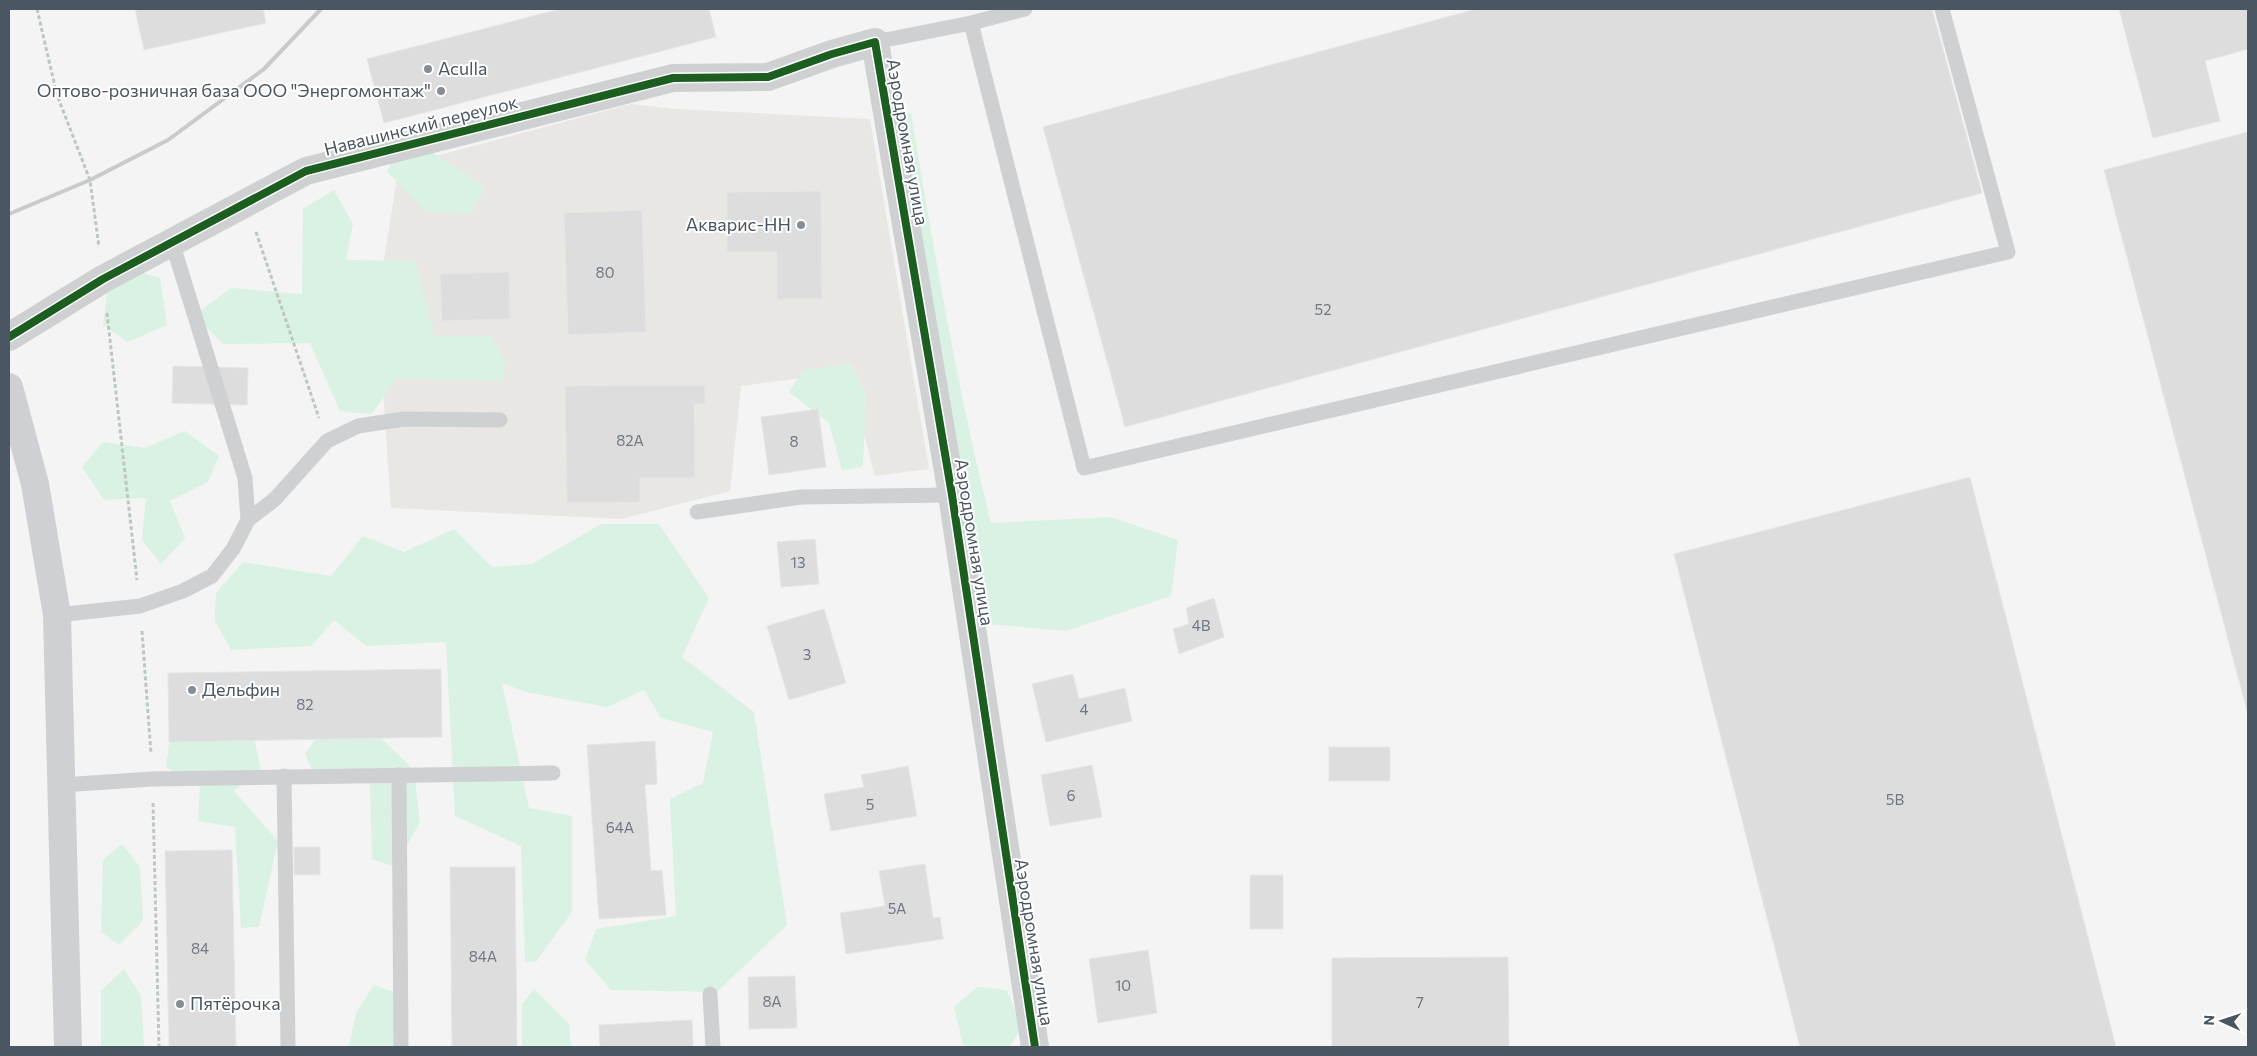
<svg xmlns="http://www.w3.org/2000/svg" width="2257" height="1056" viewBox="0 0 2257 1056" font-family="Commissioner,sans-serif">
<style>
.commercial{fill:#e8e7e3}
.green{fill:#d9f2e3}
.building{fill:#ddddde;stroke:#e5e6e7}
.lines{fill:none;stroke-linecap:round;stroke-linejoin:round}
.path{stroke:#bcc7c4;stroke-width:3;stroke-dasharray:4 2.5;stroke-linecap:butt}
.lane{stroke:#ced0d2;stroke-width:15}
.street{stroke:#ced0d2;stroke-width:28}
.secondary{stroke:#ced0d4;stroke-width:28}
.rail{stroke:#c9cacc;stroke-width:4}
.cycleway-casing{stroke:#fff;stroke-width:11}
.cycleway{stroke:#1b5e20;stroke-width:8}
.poi-dot{fill:#868d94;stroke:#fff;stroke-width:2}
.labels{text-anchor:middle;stroke-width:4;stroke-linejoin:round;paint-order:stroke}
.number-label{font-size:15px;fill:#707881}
.poi-label{font-size:18px;fill:#4a5661;stroke:#fff;text-anchor:start}
.street-label{font-size:18px;fill:#4a5661;stroke:#fff}
</style>
<rect width="100%" height="100%" fill="#f4f4f4"/>
<path class="commercial" d="M631,104l45,5 194,10 59,350 -54,7 -27,-104 -107,14 -11,105 -108,28 -231,-11 -14,-205 22,-137z"/>
<path class="green" d="M911,113c23,137 46,275 80,410l120,-6 67,23 -7,56 -105,35 -78,-7 -95,-510z
M430,151l55,36 -15,27 -43,-2 -40,-40 6,-13z
M334,190l19,34 -7,36 69,1 19,75h58l13,25 -3,20 -106,-3 -24,36 -32,-3 -30,-68 -87,1 -29,-29 37,-27 71,6 1,-85z
M132,270l28,8 7,47 -39,17 -25,-17 5,-38z
M851,364l15,30 -3,72 -21,5 -13,-48 -40,-31 14,-22z
M185,431l34,25 -11,26 -38,19 15,37 -24,26 -19,-24 4,-42 -42,2 -22,-33 21,-25 42,6z
M601,524h58l50,74 -27,59 72,55 33,213 -70,67 -106,-2 -26,-30 11,-31 80,-13 -6,-117 33,-16 10,-51 -52,-14 -17,-28 -37,17 -81,-15 -24,-9 27,125 43,8v96l-36,50h-11l-4,-116 -66,-30 -9,-174 -80,4 -32,-26 -23,26 -80,4 -16,-29 1,-28 27,-31 88,14 32,-40 41,16 50,-23 38,38 40,-3z
M171,731l82,2 8,37 -27,21 44,50 -19,86 -18,1 -6,-101 -37,-6 2,-34 -34,-20z
M319,734l62,4 33,32 6,52 -25,45 -23,-8 -2,-75 -56,-10 -9,-20z
M122,844l18,23 3,54 -24,24 -18,-13 2,-72z
M124,969l17,27 3,51h-43v-56z
M374,985l30,11 -1,51h-54l7,-34z
M977,987l30,3 15,38 -13,19h-34l-12,-2 -9,-38z
M534,989l35,35 2,23h-49v-43z"/>
<path class="building" d="M135,9h128l3,14 -122,27z
M560,9h149l7,28 -332,86 -17,-64z
M1476,9h456l50,184 -857,234 -82,-300z
M2119,9h129v40l-43,12 15,60 -67,17z
M2248,132v583l-144,-545z
M821,191l1,108h-45v-47h-50v-60z
M642,210l4,122 -78,3 -4,-122z
M509,272l1,47 -68,2 -2,-47z
M173,366l75,2 -1,37 -75,-2z
M705,385v19h-11l1,74h-55v24l-73,1 -2,-117z
M818,409l8,58 -57,8 -8,-58z
M1970,477l146,570h-316l-126,-493z
M815,539l4,45 -38,3 -4,-45z
M1214,598l10,39 -45,17 -6,-25 16,-5 -3,-16z
M824,609l22,74 -57,17 -22,-74z
M441,669l1,68 -273,5 -1,-69z
M1073,674l6,25 46,-11 7,33 -86,21 -14,-58z
M655,741l2,43 -12,1 6,86 11,-1 4,45 -67,4 -12,-174z
M1329,747h61v34h-61z
M1092,765l10,52 -52,9 -9,-51z
M908,766l9,50 -86,15 -7,-37 40,-7 -3,-12z
M294,847h26v28h-26z
M232,850l4,197h-67l-4,-196z
M925,864l8,54 7,-1 3,22 -97,15 -6,-41 45,-7 -6,-35z
M450,867h65l2,180h-65z
M1250,875h33v54h-33z
M1148,950l9,63 -59,10 -9,-64z
M1508,957l1,90h-177v-89z
M795,976l2,52 -48,1 -1,-52z
M692,1020l1,27h-93l-1,-22z"/>
<g class="lines">
<path class="path" d="M37,9l20,86 33,85 9,67
M256,232l63,186
M107,313l30,267
M142,631l9,123
M153,803l6,244"/>
<path class="lane" d="M971,23l113,445 924,-216 -66,-243
M875,42l96,-19 54,-14
M172,242l73,236 3,42
M697,512l104,-15 151,-2
M57,615l83,-9 43,-15 29,-15 21,-27 15,-29 27,-21 52,-58 31,-15 46,-7 96,1
M399,775l2,272
M284,776l4,271
M62,785l90,-6 401,-6
M710,994l3,53"/>
<path class="street" d="M9,337l94,-58 203,-108 367,-93 95,-1 64,-23 43,-12 77,453 83,552"/>
<path class="secondary" d="M9,387l26,97 22,131 11,432"/>
<path class="rail" d="M9,214l81,-34 78,-40 96,-71 57,-60"/>
<defs>
<path id="cycleway" d="M9,337l94,-58 203,-108 367,-93 95,-1 64,-23 43,-12 77,453 83,552"/>
</defs>
<use href="#cycleway" class="cycleway-casing"/>
<use href="#cycleway" class="cycleway"/>
</g>
<g class="poi-dot">
<circle cx="428" cy="69" r="5"/>
<circle cx="441" cy="91" r="5"/>
<circle cx="801" cy="225" r="5"/>
<circle cx="192" cy="690" r="5"/>
<circle cx="180" cy="1004" r="5"/>
</g>
<g class="labels">
<g class="number-label">
<text x="605" y="278">80</text>
<text x="1323" y="315">52</text>
<text x="630" y="446">82А</text>
<text x="794" y="447">8</text>
<text x="798" y="568">13</text>
<text x="1201" y="631">4В</text>
<text x="807" y="660">3</text>
<text x="305" y="710">82</text>
<text x="1084" y="715">4</text>
<text x="1071" y="801">6</text>
<text x="1895" y="805">5В</text>
<text x="870" y="810">5</text>
<text x="620" y="833">64А</text>
<text x="897" y="914">5А</text>
<text x="200" y="954">84</text>
<text x="483" y="962">84А</text>
<text x="1123" y="991">10</text>
<text x="772" y="1007">8А</text>
<text x="1420" y="1008">7</text>
</g>
<g class="poi-label">
<text x="438" y="75">Aculla</text>
<text x="431" y="97" text-anchor="end">Оптово-розничная база ООО "Энергомонтаж"</text>
<text x="791" y="231" text-anchor="end">Акварис-НН</text>
<text x="202" y="696">Дельфин</text>
<text x="190" y="1010">Пятёрочка</text>
</g>
<g class="street-label">
<text transform="translate(421 126) rotate(-14)" y="6">Навашинский переулок</text>
<text transform="translate(907 142) rotate(80)" y="6">Аэродромная улица</text>
<text transform="translate(974 542) rotate(81)" y="6">Аэродромная улица</text>
<text transform="translate(1034 942) rotate(81)" y="6">Аэродромная улица</text>
</g>
</g>
<rect width="2257" height="1056" fill="none" stroke="#4a5661" stroke-width="20"/>
<g transform="translate(2222 1021) rotate(273)" stroke="#ffffff" stroke-width="4" paint-order="stroke">
<path d="M0-4L9 19L0 12L-9 19Z" fill="#4a5661"/>
<text y="-8" font-size="14" font-weight="bold" text-anchor="middle" fill="#4a5661">N</text>
</g>
</svg>
